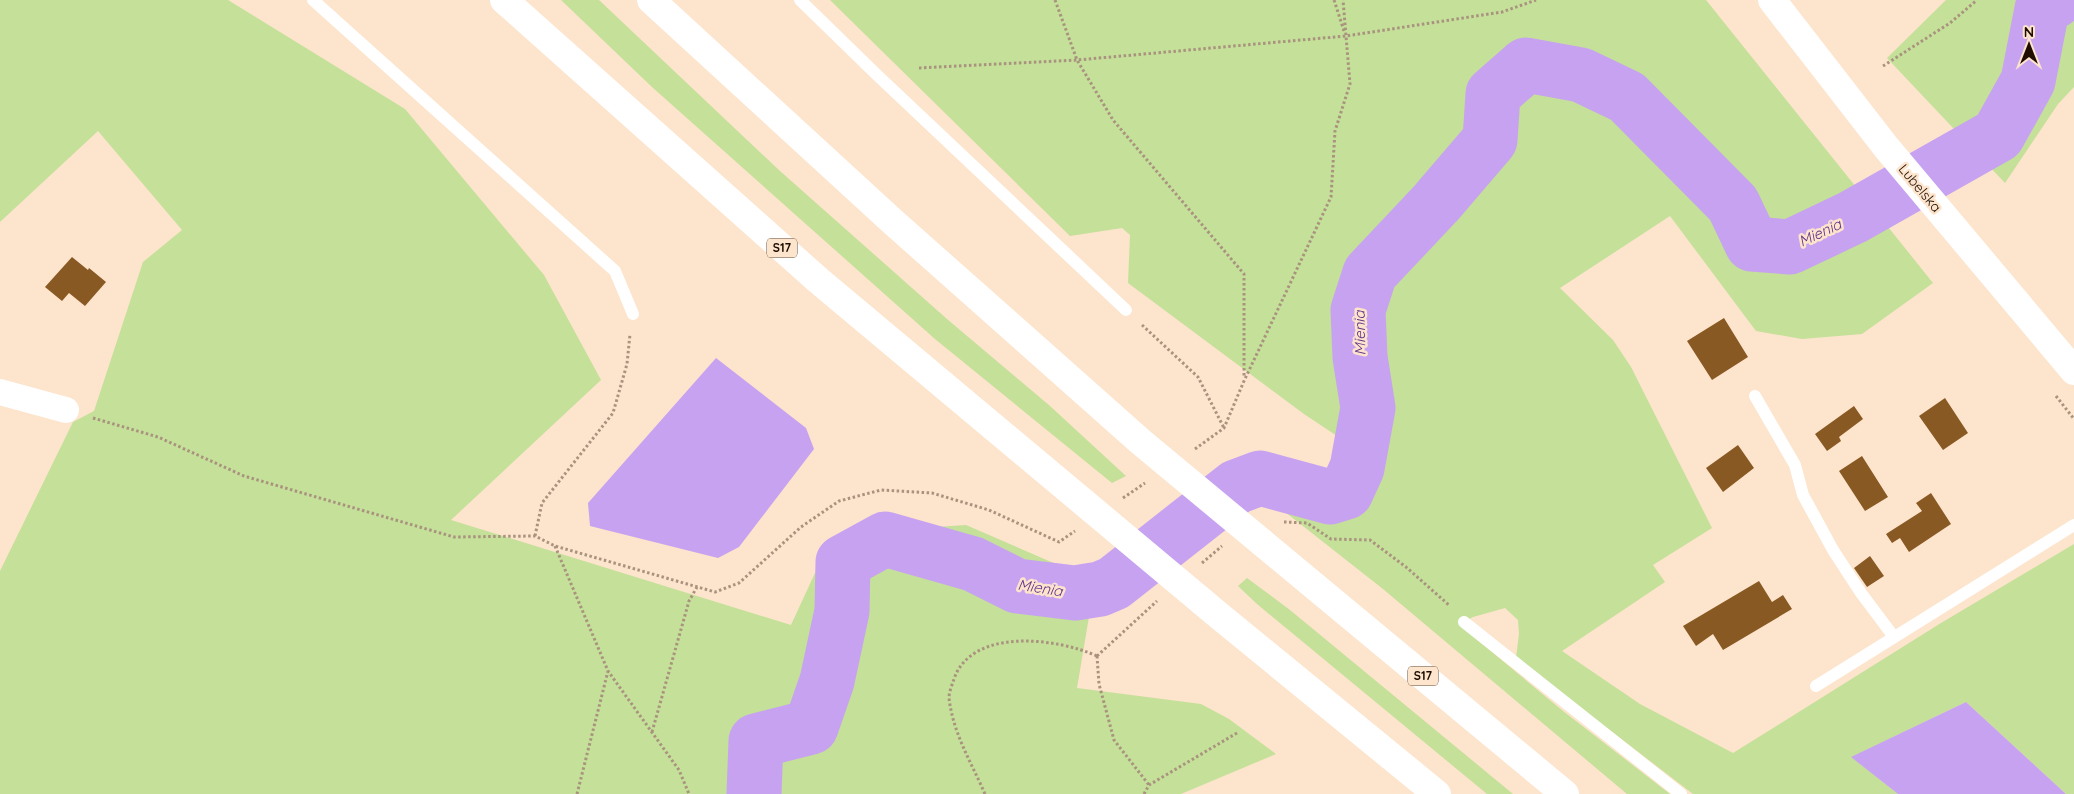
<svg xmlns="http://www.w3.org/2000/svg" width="2074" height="794" viewBox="0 0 2074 794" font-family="Quicksand,sans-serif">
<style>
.green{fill:#c4e099}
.water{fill:#c7a2f1}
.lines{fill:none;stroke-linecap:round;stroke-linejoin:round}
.river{stroke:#c7a2f1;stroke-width:55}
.building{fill:#895923}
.path{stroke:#a9937f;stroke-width:3;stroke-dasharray:2.5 2.5;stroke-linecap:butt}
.lane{stroke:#fff;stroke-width:12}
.street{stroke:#fff;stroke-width:26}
.secondary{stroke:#fff;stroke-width:28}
.highway{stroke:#fff;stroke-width:28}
.labels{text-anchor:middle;stroke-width:5;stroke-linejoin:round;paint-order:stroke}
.shield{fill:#fde4cc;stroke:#614e3d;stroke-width:1}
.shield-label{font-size:12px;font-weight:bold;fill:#1e0d00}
.street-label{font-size:14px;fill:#1e0d00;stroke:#fde4cc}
.water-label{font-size:15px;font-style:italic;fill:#61318b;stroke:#fde4cc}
</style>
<rect width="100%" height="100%" fill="#fde4cc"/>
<path class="green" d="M0,0h228l177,109 139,166 57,105 -150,140 340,105 30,-65 38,-28 107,-7 129,56 -18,107 124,16 28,15 47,35 -95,40h-1181v-223l73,-149 21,-11 49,-149 39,-32 -84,-99 -98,91z
M561,0h38l181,171 167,148 103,87 76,70 -14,7 -177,-144 -283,-252z
M830,0h876l227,283 -71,51 -60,5 -46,-8 -86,-115 -110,72 53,52 18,27 81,161 -59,37 12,17 -103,69 78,53 93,49 208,-130 133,-79v250h-8l-100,-92 -114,55 46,37h-205l-177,-136 3,-24 -1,-14 -13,-12 -32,9 -9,5 -1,6 100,83 107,83h-43l-244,-205 -108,-85c15,-1 29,-2 44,1 21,3 24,11 46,3l5,-21v-29l-66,-44 -176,-131 2,-48 -8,-7 -52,8z
M1946,0h128v87l-16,17 -53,79 -118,-125z
M1247,578l43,32 223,184h-26l-230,-190 -19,-18z"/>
<path class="water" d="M716,358l90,70 8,21 -75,98 -21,11 -128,-32 -2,-23z
M1966,702l100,92h-168l-47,-37z"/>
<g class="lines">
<path class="river" d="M754,794l2,-53 55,-14 16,-46 15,-70 1,-49 42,-23 88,25 44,22 58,7 25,-4 14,-6 122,-96 24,-9 70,19 16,-5 11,-24 11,-60 -8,-51 -2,-47 12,-37 66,-70 54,-63 3,-46 33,-29 55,10 46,22 106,107 19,40 38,3 63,-30 145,-82 30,-54 14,-72 14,-9"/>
</g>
<path class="building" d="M72,257l16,13 1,-2 17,14 -21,24 -16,-13 -7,8 -17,-14z
M1724,318l24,39 -36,23 -25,-39z
M1945,398l23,35 -25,17 -24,-34z
M1854,406l9,13 -24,18 2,4 -14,10 -12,-17z
M1738,445l16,23 -31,24 -17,-24z
M1862,456l26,41 -23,14 -26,-40z
M1931,493l20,31 -42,28 -9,-14 -8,5 -6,-9 36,-23 -6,-8z
M1870,556l14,20 -17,11 -13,-19z
M1759,581l13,21 11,-7 9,14 -69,41 -10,-16 -17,12 -13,-20z"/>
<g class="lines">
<path class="path" d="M1055,0l22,60 36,60 131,154v104
M1334,0l10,31
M1883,66l67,-43 27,-23
M919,68l158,-8 269,-24 156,-24 34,-12
M1142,325l56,52 26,51
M2056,396l18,23
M93,418l65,19 86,39 210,61 81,-1 20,10 160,46 24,-9 62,-56 38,-26 42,-11 51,3 57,17 70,32 16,-11
M1195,449l29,-21 20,-47 87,-184 4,-66 15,-47 -7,-84
M1123,498l22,-15
M1284,522l23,1 24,16 39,1 36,27 44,39
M535,536l7,-33 71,-90 14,-49 3,-30
M555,546l53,125 71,99 10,24
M1202,563l20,-17
M1097,656l60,-55
M1097,656l2,28 15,56 35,45
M652,732l37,-131 8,-14
M577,794l31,-123
M985,794c-14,-32 -32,-61 -36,-96 0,-6 3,-13 5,-19 18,-52 103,-41 143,-23
M1144,794l5,-9 88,-52"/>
<path class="lane" d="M313,0l302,271 18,43
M800,0l76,74 250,236
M1755,396l40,69 8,30 30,55 28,43 33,44
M1464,622l217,172
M1816,686l258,-161"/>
<path class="street" d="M0,392l66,18"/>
<path class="secondary" d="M1772,0l114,147 188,224"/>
<path class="highway" d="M504,0l314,280 399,334 220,180
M651,0l241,221 249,221 424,352"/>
</g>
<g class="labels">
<g class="shield">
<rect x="767" y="238.5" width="30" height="19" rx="4"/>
<rect x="1408" y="666.5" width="30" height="19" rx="4"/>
</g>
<g class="shield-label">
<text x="782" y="252">S17</text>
<text x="1423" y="680">S17</text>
</g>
<g class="street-label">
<text transform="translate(1920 188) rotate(50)" y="5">Lubelska</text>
</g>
<g class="water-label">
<text transform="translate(1820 233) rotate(-25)" y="5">Mienia</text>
<text transform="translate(1360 333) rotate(-91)" y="5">Mienia</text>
<text transform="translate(1040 588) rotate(9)" y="5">Mienia</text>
</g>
</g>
<g transform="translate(2029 45)" stroke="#fde4cc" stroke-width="4" paint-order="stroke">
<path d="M0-4L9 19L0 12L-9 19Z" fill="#1e0d00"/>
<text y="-8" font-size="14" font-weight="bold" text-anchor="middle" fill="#1e0d00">N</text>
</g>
</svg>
